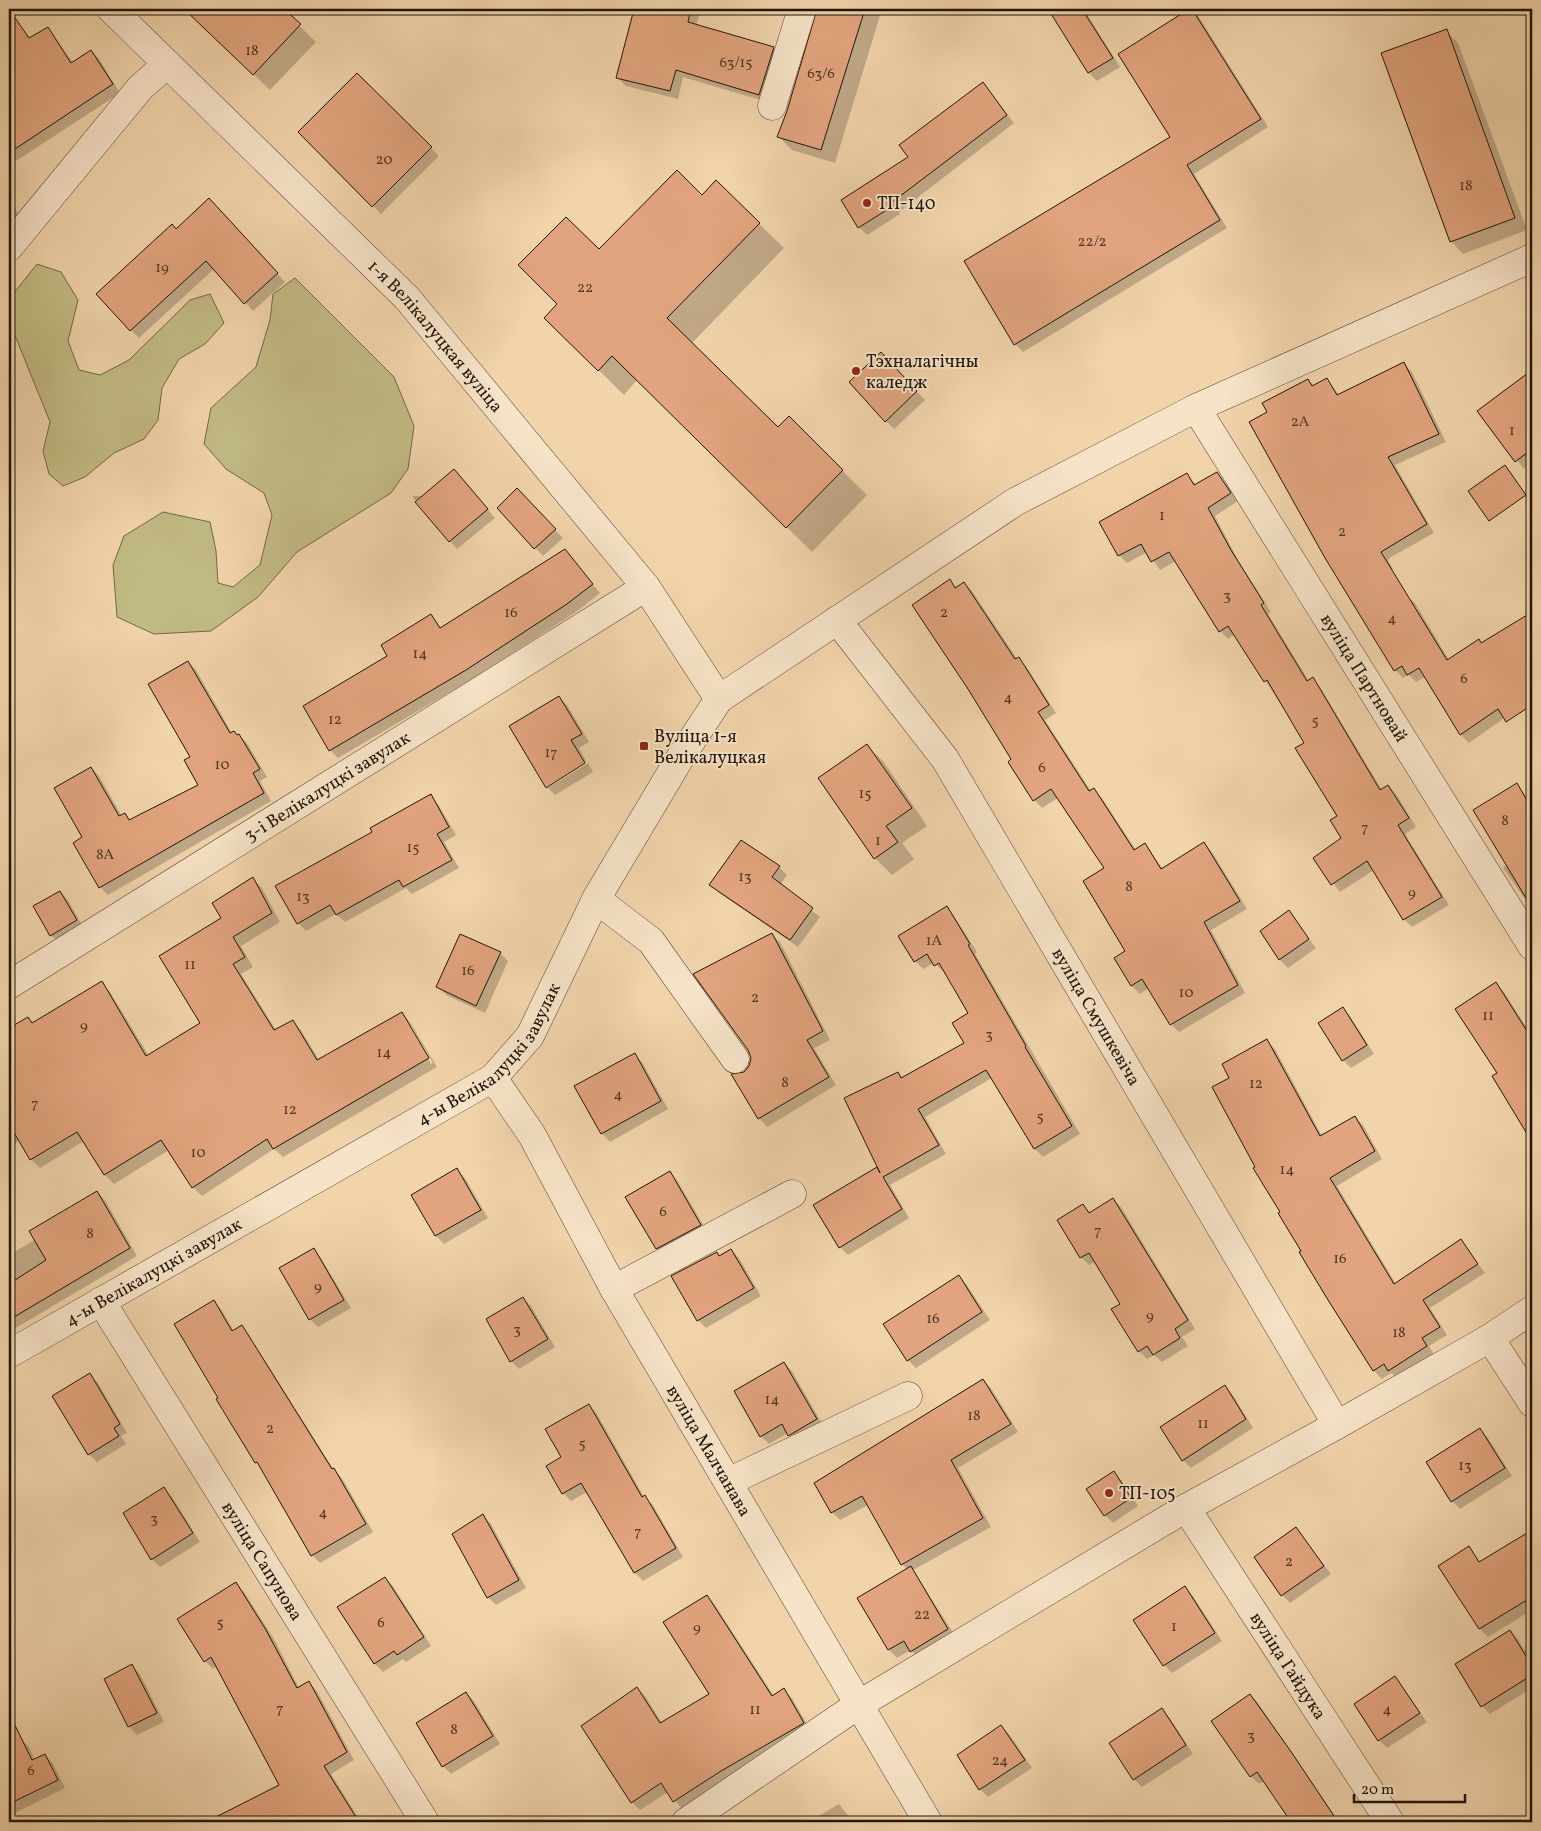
<svg xmlns="http://www.w3.org/2000/svg" width="1541" height="1831" viewBox="0 0 1541 1831" font-family="Vollkorn,serif">
<style>
.green{fill:#c2bb84;stroke:#706847}
.shadow{fill:#0003;fill-rule:evenodd}
.building{fill:#e2a47e;stroke:#1e150a}
.lines{fill:none;stroke-linecap:round;stroke-linejoin:round}
.minor-casing{stroke:#534532;stroke-width:29}
.minor{stroke:#f7e3c8;stroke-width:28}
.poi-dot{fill:#8f2418;stroke:#f7e3c8;stroke-width:2}
.labels{text-anchor:middle;stroke-width:4;stroke-linejoin:round;paint-order:stroke}
.number-label{font-size:15px;fill:#4f3927}
.poi-label{font-size:18px;fill:#1e150a;stroke:#f7e3c8;text-anchor:start}
.street-label{font-size:18px;fill:#1e150a;stroke:#f7e3c8}
</style>
<rect width="100%" height="100%" fill="#f2d4ab"/>
<filter id="stains"><feTurbulence type="fractalNoise" baseFrequency=".004" numOctaves="4"/><feColorMatrix values="0 0 0 0 .2 0 0 0 0 .09 0 0 0 0 .02 0 0 0 .5 -.17"/></filter>
<radialGradient id="worn" r=".72"><stop offset=".6" stop-color="#630" stop-opacity="0"/><stop offset="1" stop-color="#630" stop-opacity=".3"/></radialGradient>
<path class="green" d="M37,264l24,8 17,28 -10,41 11,29 21,5 29,-15 61,-60 20,-6 14,29 -19,21 -26,15 -17,29 -4,32 -14,19 -30,14 -29,24 -22,9 -14,-12 -6,-23 7,-29 -40,-99 4,-30z
M295,278l99,99 20,49 -6,43 -17,24 -94,59 -39,45 -47,34 -57,3 -37,-17 -4,-52 11,-29 39,-24 47,10 6,29 2,32 15,4 27,-22 12,-50 -8,-22 -38,-24 -22,-25 7,-36 45,-41 14,-47 3,-26z"/>
<path class="shadow" d="M186,9h96l34,33 -46,48z
M635,9h66l-5,17 77,23 8,8 -14,45 -84,-25 -5,22 -52,-13 -9,-9z
M818,9h64l-47,154 -43,-13 -14,-14 10,-25z
M1069,9h14l2,2 35,56 -23,14 -8,-8 -34,-56z
M1191,9l8,8 69,110 -74,47 33,54 -204,124 -8,-8 156,-207 -52,-83z
M48,28l25,35 18,-12 8,8 21,34 -107,70 -4,-4v-122l13,-8 9,10z
M1446,31l12,12 69,187 -64,24 -12,-13z
M357,75l82,81 -58,58 -81,-82z
M983,84l31,39 -115,89 1,2 -33,21 -8,-8 51,-69z
M716,182l68,66 -93,96 87,85 11,-11 78,77 -55,57 -175,-172 -13,15 -78,-77 13,-14 143,-107z
M9,198l11,19 -11,7z
M217,207l68,75 -32,29 -39,-42 -75,69 -8,-8 45,-100z
M889,361l36,39 -31,29 -8,-8z
M1404,364l8,8 34,70 -51,23 39,68 -43,24 -3,3 5,9 -11,8 33,26 34,57 30,-19 3,3 50,-30v65l-17,11 9,14 -55,39 -8,-8 -36,-58 -9,5 -7,-7 -6,3 -8,-8 -126,-257 39,-33 6,6 13,-7 12,16z
M1528,374l4,4v85l-8,6 -46,-58z
M1217,473l21,28 -23,15 23,44 33,52 -3,2 41,67 3,-2 8,8 62,103 6,-4 8,8 20,33 -11,7 44,71 -37,22 -8,-8 -30,-49 -34,22 -25,-34 28,-19 -5,-22 -32,-74 -71,-109 -7,5 -8,-8 -44,-70 -16,9 -13,-18 -20,11 -8,-8 68,-80 9,10z
M462,479l33,39 -38,31 -45,-53h11z
M517,490l46,48 -20,18 -44,-48z
M565,551l35,42 -24,19 -102,66 -136,80 -8,-8 59,-94 42,-40 11,13z
M949,581l8,7 7,-5 8,8 45,68 9,7 30,47 -11,7 46,71 3,-1 8,8 34,52 8,-6 19,25 41,-25 8,8 35,57 -36,21 34,63 -66,39 -8,-8 -22,-36 -9,6 -8,-8 -16,-28 11,-7 -21,-82 -48,-71 -16,10 -8,-8 -21,-40z
M188,662l8,8 36,63 7,2 8,8 20,34 -7,4 11,20 -163,94 -8,-8 -16,-49 7,-70 8,8 23,40 3,-2 6,7 69,-36 -8,-28z
M559,697l8,8 22,37 -10,6 7,13 -39,24z
M867,746l17,16 43,64 -25,17 12,16 -22,16 -17,-17z
M588,763l5,9 -38,23 -7,-7z
M1517,785l15,20v104l-29,-41 4,-3z
M430,796l8,8 18,31 -12,7 15,26 -47,26 -6,-6 -61,34 -9,-8 -30,17 -8,-8 76,-90z
M741,841l38,26 8,8 -7,10 40,32 -22,30 -79,-54 -8,-8z
M253,879l9,9 18,34 -39,24 12,21 -12,7 35,56 16,-9 9,9 18,30 83,-47 8,9 27,45 -154,90 -9,-8 -72,47 -9,-9 -24,-37 -55,34 -9,-9 -21,-34 -44,27 -9,-9 -11,-19 -11,7v-117l19,-12 5,6 68,-41 9,9 39,64 52,-32 22,-106zM406,1022h3l24,41 -2,1z
M60,892l8,8 16,29 -25,14 -8,-8z
M946,908l8,8 23,36 -2,2 105,180 -37,23 -8,-8 -43,-71 -67,39 21,37 -56,31 19,33 -61,37 -8,-8 37,-79 5,5 16,-100 5,6 63,-35 4,-30 -25,-41 -11,-10 -11,6 -8,-8 -15,-24z
M1289,912l27,36 -28,20 -8,-8 -18,-29z
M771,934l9,8 50,98 -16,8 22,37 -69,42 -8,-9 -26,-43 11,-2 6,-7z
M500,953l8,8 -23,52 -39,-18 -8,-8z
M1495,984l9,8 28,44v105l-38,-64 5,-3z
M1342,1008l8,8 24,38 -23,14 -8,-8z
M1267,1041l8,8 47,87 33,-19 8,8 19,34 -45,27 59,98 65,-43 24,32 -55,35 17,27 -18,11 5,9 -37,23 -6,-5 -9,6 -8,-8 -72,-120 -46,-84 -25,-89z
M634,1054l8,8 26,47 -58,33 -8,-9z
M457,1170l8,8 23,40 -44,26 -8,-8 -23,-40z
M669,1172l8,8 31,53 -43,23 -8,-8z
M97,1192l8,8 32,56 -128,76v-77l27,-16z
M1113,1199l8,8 74,122 -13,8 6,9 -26,16 -8,-7 -7,4 -8,-8 -18,-47 -25,-43 -7,4 -8,-8 2,-51 8,8z
M313,1250l8,8 30,50 -33,19 -8,-8z
M731,1250l8,8 22,38 -55,32 -8,-8 19,-67 3,4z
M959,1277l8,8 23,35 -74,48 -8,-8z
M523,1298l8,8 24,41 -36,22 -8,-8z
M213,1301l8,8 13,22 7,-4 8,8 85,135 8,8 31,54 -53,31 -8,-8 -49,-86 -7,-7 -36,-64z
M784,1363l8,8 32,56 -27,16 -9,-10 -19,11 -8,-8z
M90,1375l8,8 29,50 -6,3 5,8 -29,18 -8,-8z
M983,1380l8,8 27,44 -60,36 33,59 -78,43 43,67 -37,22 -8,-9 -14,8 -8,-8 18,-81 -5,-5 -34,-59 -28,15 -8,-8z
M1225,1387l8,8 20,33 -62,40 -8,-8z
M589,1406l8,8 47,83 9,8 30,52 -40,24 -8,-8 -48,-81 -16,9 -8,-8 -15,-26 15,-9z
M1480,1430l8,8 24,38 -52,33 -8,-8z
M1113,1472l8,8 17,26 -25,17 -8,-8z
M164,1489l8,8 28,45 -40,25 -8,-8z
M9,1499l7,13 -7,4z
M483,1516l8,8 35,64 -30,17 -8,-8z
M1296,1529l35,45 -41,29 -8,-8z
M1532,1531v79l-44,27 -8,-8 -11,-81 12,15z
M385,1578l8,8 38,60 -25,16 -3,-3 -20,13 -8,-8 -36,-56z
M236,1584l8,8 30,47 25,49 10,-5 8,8 37,69 -23,14 30,48h-121l-6,-12 46,-24 -63,-120 -4,3 -8,-8z
M1185,1588l8,8 29,45 -50,32 -8,-8z
M707,1597l8,8 59,91 10,-6 8,8 19,33 -129,78 -14,-17 -28,18 -8,-8 5,-114 8,8 17,27 48,-29z
M1510,1631l8,8 14,24v25l-42,26 -8,-8z
M132,1666l8,8 24,48 -27,13 -8,-9 -23,-47z
M1395,1678l32,44 -40,26 -8,-8 -24,-36z
M466,1693l8,8 26,43 -49,30 -8,-8z
M1250,1695l8,8 81,119h-47l-28,-41 -5,3 -8,-8z
M1162,1710l8,8 23,36 -51,33 -8,-8z
M1001,1726l8,8 23,34 -44,29 -8,-8z
M21,1739l8,8 6,13 10,-5 8,9 12,24 -56,28v-71z
M1532,1775v11l-5,-8z
M839,1804l14,18h-45z"/>
<path class="building" d="M9,9l20,29 19,-11 23,36 20,-13 22,34 -104,69z
M184,9h100l17,15 -48,51z
M634,9h57l-3,13 86,25 -15,48 -83,-25 -6,21 -54,-13z
M817,9h48l-44,141 -44,-13 10,-26z
M1048,9h34l31,49 -25,15z
M1189,9h3l69,110 -74,46 33,55 -206,125 -50,-84 206,-124 -52,-83z
M1447,29l68,189 -65,24 -69,-189z
M357,73l75,74 -60,60 -74,-75z
M983,82l24,33 -116,88 2,3 -35,22 -17,-28 67,-43 -9,-12z
M677,170l25,25 14,-15 44,43 -93,95 111,109 11,-11 54,54 -57,58 -174,-172 -14,15 -54,-53 13,-14 -39,-39 48,-48 33,32z
M209,198l69,75 -34,31 -38,-43 -76,70 -34,-37 76,-70 4,5z
M881,352l36,39 -32,31 -36,-40z
M1404,362l35,72 -51,23 39,67 -46,28 66,108 32,-21 2,4 51,-31v93l-26,17 -8,-13 -38,26 -41,-67 -12,7 -5,-9 -8,5 -69,-113 -76,-136 18,-10 -5,-9 46,-24 4,7 15,-8 10,17z
M1532,370v79l-17,13 -38,-51z
M1505,465l21,30 -37,26 -21,-30z
M454,469l34,40 -39,33 -34,-40z
M1217,472l14,21 -23,15 23,42 33,53 -3,2 46,76 6,-4 67,113 8,-5 21,33 -11,7 44,72 -39,23 -36,-59 -36,24 -18,-27 28,-20 -11,-18 7,-4 -42,-68 9,-5 -37,-63 -3,2 -36,-56 -9,6 -50,-80 -18,10 -10,-18 -23,12 -19,-34 88,-49 7,12z
M517,488l39,41 -22,20 -37,-41z
M565,549l28,35 -26,20 -101,66 -137,81 -26,-45 84,-50 -6,-11 50,-31 9,14z
M950,579l5,9 9,-6 51,77 4,-2 30,48 -11,7 51,79 5,-3 40,62 11,-7 16,26 43,-27 36,59 -36,21 34,63 -68,40 -28,-46 -11,7 -17,-28 11,-7 -42,-70 21,-13 -53,-79 -18,12 -25,-39 3,-3 -43,-70 -56,-84z
M188,661l42,72 4,-2 3,4 2,-1 21,35 -7,4 11,20 -165,95 -26,-45 9,-6 -28,-49 37,-21 28,49 6,-3 4,7 69,-35 -14,-25 6,-3 -42,-73z
M559,696l23,38 -11,6 14,23 -39,25 -37,-62z
M867,744l45,64 -26,18 12,16 -24,17 -56,-81z
M1517,783l15,26v99l-59,-98z
M431,794l18,33 -12,7 15,26 -49,27 -4,-7 -63,35 -6,-10 -33,19 -22,-38 97,-54 -2,-4z
M741,840l39,26 -8,11 41,31 -23,32 -81,-55z
M253,877l19,36 -39,24 12,20 -12,7 41,66 19,-10 24,40 85,-48 27,46 -156,91 -6,-10 -75,49 -31,-48 -57,35 -27,-43 -47,28 -21,-36v-96l19,-11 4,6 70,-42 44,75 54,-33 -41,-67 62,-38 -9,-15z
M60,891l17,29 -27,16 -17,-30z
M947,906l23,38 -2,1 58,101 -1,1 47,79 -38,23 -48,-79 -68,39 21,36 -56,32 19,32 -63,39 -26,-43 64,-38 3,6 -36,-75 54,-26 3,6 63,-35 -12,-20 16,-10 -29,-50 -5,3 -7,-12 -13,8 -16,-26z
M1289,910l20,29 -30,21 -19,-29z
M772,933l51,98 -16,9 22,37 -71,42 -27,-45 13,-2 5,-6 2,-8 -3,-8 -55,-76z
M460,934l41,18 -25,54 -40,-19z
M1496,982l36,57v103l-40,-66 5,-3 -42,-64z
M1343,1007l24,38 -25,16 -24,-38z
M1267,1039l53,97 35,-20 20,35 -45,27 64,106 67,-45 17,25 -55,36 17,27 -18,11 5,8 -39,25 -4,-7 -11,7 -45,-71 -29,-48 2,-1 -23,-38 2,-1 -27,-44 2,-1 -43,-80 17,-9 -7,-14z
M635,1053l26,48 -60,33 -27,-48z
M457,1168l24,42 -46,26 -24,-41z
M670,1171l31,54 -45,24 -31,-52z
M97,1191l33,57 -121,72v-36l37,-24 -17,-29z
M1113,1198l75,122 -13,9 5,9 -27,17 -6,-9 -9,6 -27,-43 9,-5 -31,-51 -9,5 -23,-38 26,-16 6,9z
M314,1248l30,52 -35,20 -30,-52z
M731,1249l23,39 -57,33 -26,-45 46,-24 2,4z
M959,1275l23,37 -75,49 -24,-37z
M523,1297l25,42 -38,23 -24,-43z
M214,1300l18,31 10,-6 90,144 2,-1 32,56 -55,32 -54,-94 -2,1 -39,-64 2,-1 -44,-74z
M784,1362l33,57 -29,17 -6,-12 -22,13 -26,-46z
M90,1373l30,51 -6,4 5,8 -31,19 -36,-59z
M983,1379l28,45 -60,36 32,58 -82,47 -39,-69 -31,17 -17,-30z
M1225,1385l21,34 -64,42 -22,-34z
M589,1404l53,93 3,-2 31,53 -42,25 -53,-90 -19,11 -16,-28 15,-9 -16,-28z
M1480,1428l25,40 -54,34 -25,-40z
M1114,1471l17,27 -27,18 -18,-27z
M164,1487l29,46 -42,27 -28,-47z
M483,1514l36,66 -32,18 -35,-64z
M1296,1527l28,39 -43,30 -27,-39z
M1532,1530v67l-53,32 -41,-63 31,-20 10,16z
M911,1566l37,63 -38,23 -6,-11 -16,9 -31,-52z
M385,1577l39,60 -27,18 -3,-4 -20,13 -37,-57z
M236,1582l30,48 31,58 12,-7 38,71 -23,14 35,56h-153l73,-37 -68,-128 -7,5 -27,-43z
M1185,1586l30,47 -52,33 -30,-46z
M707,1595l65,101 12,-8 20,35 -83,48 -48,31 -12,-19 -30,20 -50,-77 56,-39 23,36 49,-29 -46,-72z
M1510,1630l22,36v9l-51,32 -26,-43z
M132,1664l25,49 -29,14 -24,-48z
M1395,1676l25,37 -42,28 -24,-37z
M466,1692l27,44 -51,31 -26,-44z
M1250,1694l42,59 46,69h-47l-34,-50 -7,5 -39,-56z
M1162,1708l24,37 -53,35 -24,-37z
M9,1713l23,47 13,-6 13,26 -49,24z
M1001,1725l24,35 -46,30 -22,-35z"/>
<g class="lines">
<defs>
<g id="minor">
<path id="s1" d="M111,9l296,289 239,289 73,112"/>
<path d="M772,106l30,-97"/>
<path d="M9,247l131,-159 27,-24"/>
<path id="s2" d="M1196,408l336,538"/>
<path id="s3" d="M837,620l108,139 392,666"/>
<path d="M596,899l55,42 84,118"/>
<path id="s4" d="M9,985l637,-398"/>
<path id="s5" d="M493,1078l39,57 82,154 314,533"/>
<path d="M614,1289l178,-95"/>
<path id="s6" d="M101,1301l324,521"/>
<path d="M1490,1338l42,65"/>
<path id="s7" d="M9,1354l484,-276 37,-42 66,-137 84,-141 39,-59 296,-197 181,-94 336,-150"/>
<path d="M728,1482l180,-86"/>
<path id="s8" d="M1186,1508l204,314"/>
<path d="M686,1822l172,-117 328,-197 151,-83 153,-87 42,-28"/>
</g>
</defs>
<use href="#minor" class="minor-casing"/>
<use href="#minor" class="minor"/>
</g>
<g class="poi-dot">
<circle cx="867" cy="203" r="5"/>
<circle cx="856" cy="371" r="5"/>
<rect x="639" y="741" width="10" height="10" rx="2.5"/>
<circle cx="1109" cy="1493" r="5"/>
</g>
<g class="labels">
<g class="number-label">
<text x="252" y="55">18</text>
<text x="736" y="67">63/15</text>
<text x="821" y="78">63/6</text>
<text x="384" y="164">20</text>
<text x="1466" y="190">18</text>
<text x="1092" y="246">22/2</text>
<text x="162" y="272">19</text>
<text x="585" y="292">22</text>
<text x="1300" y="426">2А</text>
<text x="1512" y="435">1</text>
<text x="1162" y="520">1</text>
<text x="1342" y="536">2</text>
<text x="1227" y="600">3</text>
<text x="511" y="617">16</text>
<text x="944" y="617">2</text>
<text x="1392" y="623">4</text>
<text x="420" y="658">14</text>
<text x="1464" y="683">6</text>
<text x="1008" y="702">4</text>
<text x="335" y="724">12</text>
<text x="1315" y="725">5</text>
<text x="551" y="757">17</text>
<text x="222" y="769">10</text>
<text x="1042" y="772">6</text>
<text x="865" y="798">15</text>
<text x="1505" y="825">8</text>
<text x="1365" y="832">7</text>
<text x="878" y="845">1</text>
<text x="413" y="852">15</text>
<text x="105" y="859">8А</text>
<text x="745" y="881">13</text>
<text x="1129" y="891">8</text>
<text x="1412" y="897">9</text>
<text x="303" y="901">13</text>
<text x="934" y="945">1А</text>
<text x="190" y="969">11</text>
<text x="468" y="975">16</text>
<text x="1186" y="997">10</text>
<text x="755" y="1002">2</text>
<text x="1488" y="1020">11</text>
<text x="84" y="1030">9</text>
<text x="989" y="1039">3</text>
<text x="384" y="1057">14</text>
<text x="785" y="1087">8</text>
<text x="1256" y="1088">12</text>
<text x="618" y="1099">4</text>
<text x="35" y="1108">7</text>
<text x="290" y="1114">12</text>
<text x="1040" y="1121">5</text>
<text x="198" y="1157">10</text>
<text x="1287" y="1174">14</text>
<text x="663" y="1216">6</text>
<text x="1098" y="1235">7</text>
<text x="90" y="1238">8</text>
<text x="1340" y="1263">16</text>
<text x="318" y="1291">9</text>
<text x="1150" y="1320">9</text>
<text x="933" y="1323">16</text>
<text x="517" y="1334">3</text>
<text x="1399" y="1337">18</text>
<text x="772" y="1404">14</text>
<text x="974" y="1420">18</text>
<text x="1203" y="1428">11</text>
<text x="270" y="1433">2</text>
<text x="582" y="1448">5</text>
<text x="1465" y="1470">13</text>
<text x="323" y="1517">4</text>
<text x="154" y="1523">3</text>
<text x="638" y="1536">7</text>
<text x="1289" y="1566">2</text>
<text x="922" y="1619">22</text>
<text x="220" y="1627">5</text>
<text x="381" y="1627">6</text>
<text x="1174" y="1631">1</text>
<text x="697" y="1632">9</text>
<text x="280" y="1713">7</text>
<text x="755" y="1714">11</text>
<text x="1387" y="1714">4</text>
<text x="454" y="1734">8</text>
<text x="1251" y="1740">3</text>
<text x="1000" y="1765">24</text>
<text x="31" y="1775">6</text>
</g>
<g class="poi-label">
<text x="877" y="209">ТП-140</text>
<text x="866" y="367">Тэхналагічны<tspan x="866" dy="21">каледж</tspan></text>
<text x="654" y="742">Вуліца 1-я<tspan x="654" dy="21">Велікалуцкая</tspan></text>
<text x="1119" y="1499">ТП-105</text>
</g>
<g class="street-label">
<text dy="6" stroke="none"><textPath href="#s1" startOffset="461">1-я Велікалуцкая вуліца</textPath></text>
<text dy="6" stroke="none"><textPath href="#s2" startOffset="318">вуліца Партновай</textPath></text>
<text dy="6" stroke="none"><textPath href="#s4" startOffset="375">3-і Велікалуцкі завулак</textPath></text>
<text dy="6" stroke="none"><textPath href="#s3" startOffset="475">вуліца Смушкевіча</textPath></text>
<text dy="6" stroke="none"><textPath href="#s7" startOffset="571">4-ы Велікалуцкі завулак</textPath></text>
<text dy="6" stroke="none"><textPath href="#s7" startOffset="166">4-ы Велікалуцкі завулак</textPath></text>
<text dy="6" stroke="none"><textPath href="#s5" startOffset="431">вуліца Малчанава</textPath></text>
<text dy="6" stroke="none"><textPath href="#s6" startOffset="306">вуліца Сапунова</textPath></text>
<text dy="6" stroke="none"><textPath href="#s8" startOffset="188">вуліца Гайдука</textPath></text>
</g>
</g>
<rect width="1541" height="1831" fill="none" stroke="#f2d4ab" stroke-width="30"/>
<rect x="10" y="10" width="1521" height="1811" fill="none" stroke="#1e150a" stroke-width="2.5"/>
<rect x="15" y="15" width="1511" height="1801" fill="none" stroke="#1e150a"/>
<path d="M1354 1794v8h111v-8" fill="none" stroke="#1e150a" stroke-width="2.5"/>
<text x="1361" y="1794" font-size="15" fill="#1e150a" stroke="#f7e3c8" stroke-width="4" paint-order="stroke">20 m</text>
<rect width="100%" height="100%" filter="url(#stains)"/>
<rect width="100%" height="100%" fill="url(#worn)"/>
</svg>
